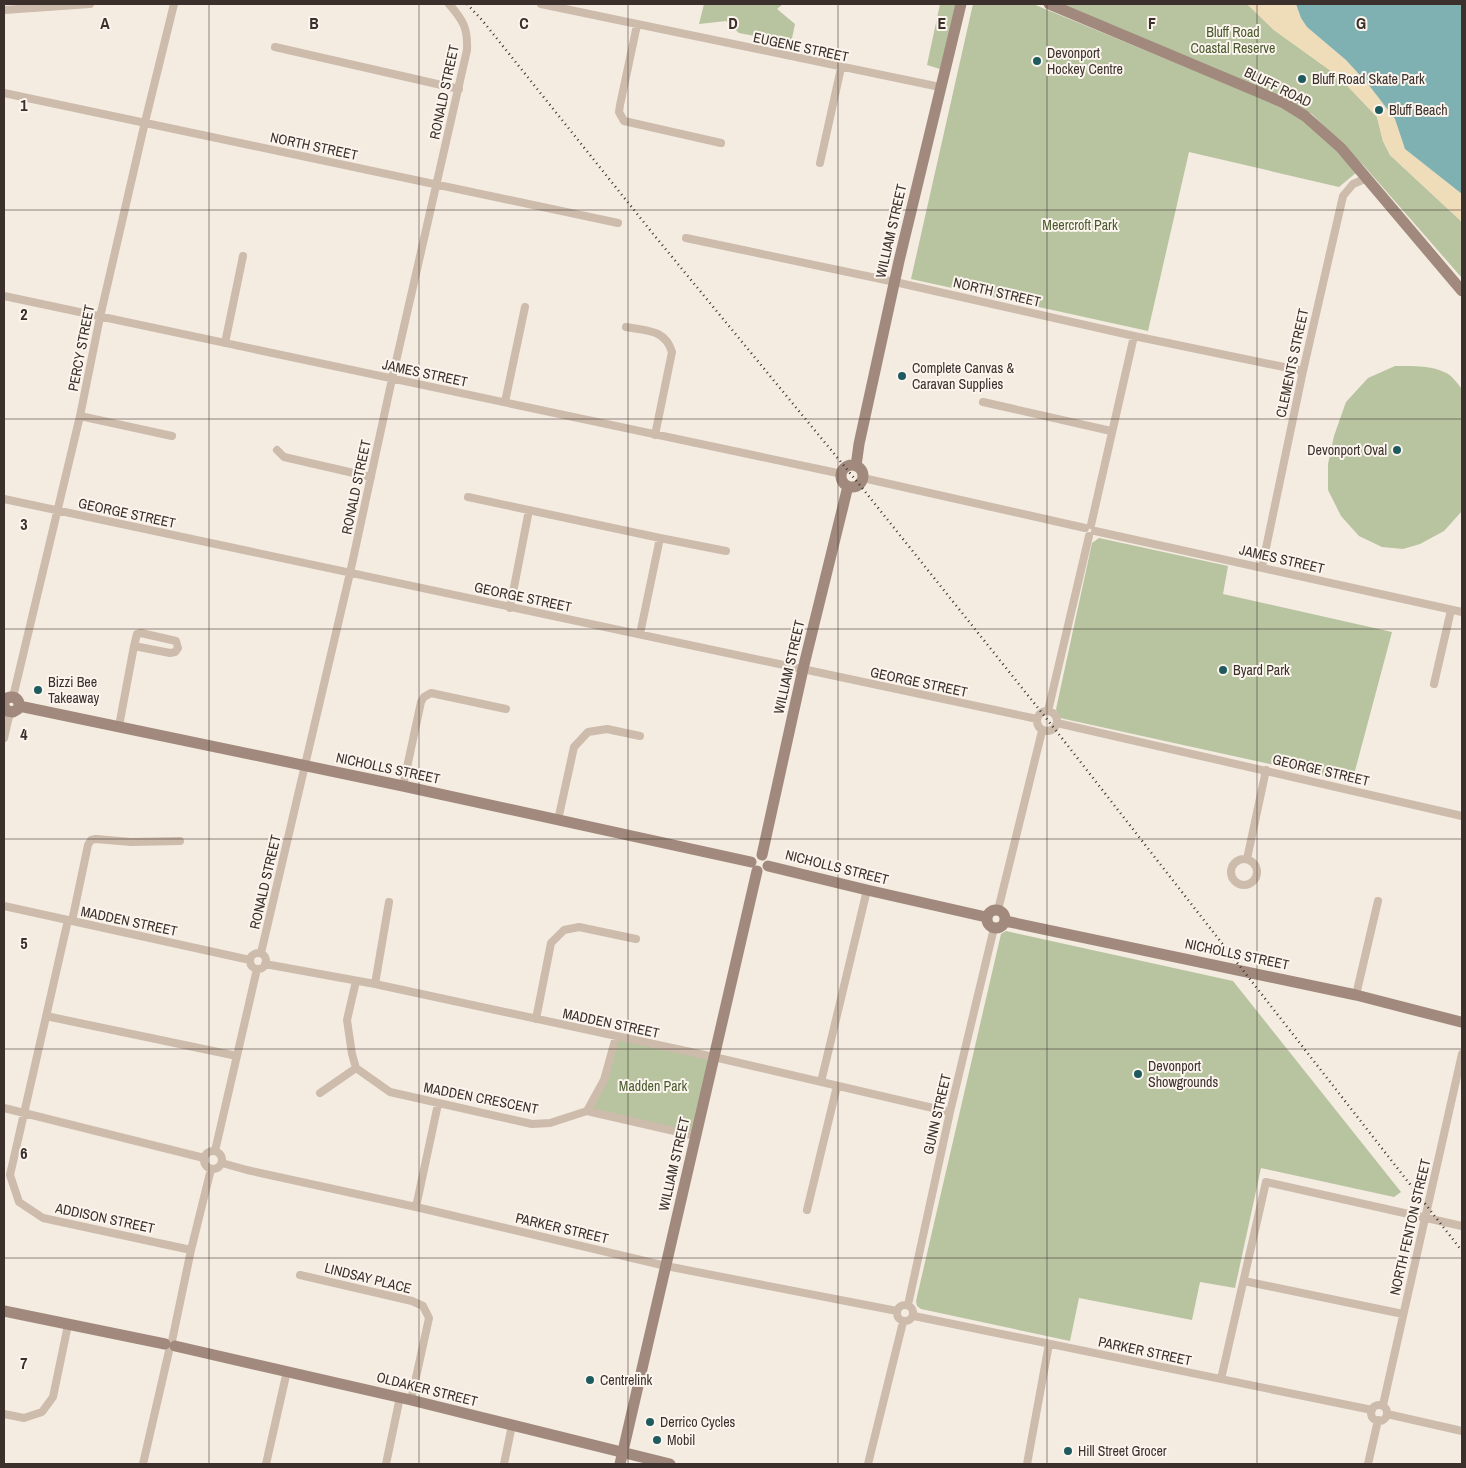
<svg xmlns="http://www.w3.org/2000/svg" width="1466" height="1468" viewBox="0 0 1466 1468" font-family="'Archivo Narrow',sans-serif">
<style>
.green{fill:#b8c4a0}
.sand{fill:#efdcb8}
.water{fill:#7fb0b2}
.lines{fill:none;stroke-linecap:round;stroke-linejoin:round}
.street{stroke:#cdbbac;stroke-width:8}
.secondary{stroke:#a18a7d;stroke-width:11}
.rail{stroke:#3b302b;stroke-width:2.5;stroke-dasharray:1 4;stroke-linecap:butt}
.grid{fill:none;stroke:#3b302b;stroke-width:1;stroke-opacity:0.55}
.poi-dot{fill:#1f5a5e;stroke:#fbf5ee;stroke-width:2}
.labels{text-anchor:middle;stroke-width:4;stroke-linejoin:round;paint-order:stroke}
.park-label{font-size:14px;fill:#4a5a2e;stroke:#fbf5ee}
.street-label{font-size:14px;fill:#3b302b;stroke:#fbf5ee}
.poi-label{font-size:14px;fill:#3b302b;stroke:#fbf5ee;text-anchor:start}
.grid-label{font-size:16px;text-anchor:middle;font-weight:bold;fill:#3b302b;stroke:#fbf5ee;stroke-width:4;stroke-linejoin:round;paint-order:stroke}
</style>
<rect width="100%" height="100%" fill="#f4ebe1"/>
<path class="green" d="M704,4h79l-6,5 18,15 -4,19 -52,-10 -13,-12 -27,3z
M940,4h16l-16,65 -13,-4z
M973,4h60l271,112 53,56 -18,15 -150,-35 -41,179 -237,-52z
M1062,4h185l27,26 64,46 39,41 6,24 7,14 72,67v56l-97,-111 -53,-53z
M1395,366c15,0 35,-1 49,6 8,3 13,11 18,17v122l-18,20 -24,13 -17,5 -21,-2 -23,-11 -18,-20 -13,-26v-26l6,-28 12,-34 22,-24z
M1099,538l129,28 -5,28 169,38 -40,150 -292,-64 -2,-3 -2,-6 36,-166z
M1006,931l227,50 168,211 -7,5 -133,-29 -26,120 -35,-6 -8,38 -113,-22 -9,43 -149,-32 -4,-3 -1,-5 85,-367z
M616,1037l98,20 -18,79 -109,-25 17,-31z"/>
<path class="sand" d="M1247,4h49l5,14 6,9 39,33 22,24 27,35 10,30 57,45v28l-72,-67 -7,-14 -6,-24 -39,-41 -64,-46z"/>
<path class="water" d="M1296,4h166v190l-57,-45 -10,-30 -27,-35 -22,-24 -39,-33 -6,-9z"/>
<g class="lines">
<path class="street" d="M541,4l399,83
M4,10l86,-6
M637,25l-17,80 -1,7 5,9 97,22
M275,47l184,42
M4,93l614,130
M820,163l21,-95
M686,238l209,44 239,54 169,35
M4,296l838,178
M626,327c21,4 39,2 46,25l-17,83
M225,343l18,-87
M505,402l20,-95
M983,402l128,29
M80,416l92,20
M277,450l7,7 87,20
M863,478l222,50
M468,497l192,41 66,13
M4,499l1033,220
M1091,525l43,-189
M1095,531l367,81
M1262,567l41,-196 40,-175 10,-12 14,-6
M510,608l19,-98
M640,634l20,-96
M1434,684l17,-74
M13,697l67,-281 20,-99 45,-195 29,-118
M1037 721a10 10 0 1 1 20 0a10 10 0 1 1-20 0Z
M1048,711l41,-175
M1057,723l405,93
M119,726l15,-80 3,-12 4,-1 35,8 2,7 -3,4 -5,1 -36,-7
M4,738l6,-26
M403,786l18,-84 3,-5 7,-4 75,16
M558,820l16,-73 14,-15 19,-3 33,7
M1231 872a13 13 0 1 1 26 0a13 13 0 1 1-26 0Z
M1247,859l19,-89
M4,906l246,54
M998,910l44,-179
M68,920l-58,255 9,27 24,16 148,32
M72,921l16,-76 3,-5 5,-1 35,3 49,-1
M250 961a8 8 0 1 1 16 0a8 8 0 1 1-16 0Z
M261,953l89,-380 42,-194 75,-329c1,-22 -4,-30 -18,-46
M265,964l110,20 339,73 236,55
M356,981l-9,39 5,34 4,14 34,24 142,32 18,-1 37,-12 17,-31 12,-43
M375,984l14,-82
M1356,995l22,-94
M46,1016l191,40
M536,1019l15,-76 13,-13 15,-3 57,12
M821,1082l46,-192
M320,1093l36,-25
M4,1108l200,50
M587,1111l109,25
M204 1160a9 9 0 1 1 18 0a9 9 0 1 1-18 0Z
M215,1151l42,-182
M222,1163l25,7 169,37 250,59 231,45
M416,1207l22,-103
M807,1210l30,-124
M300,1275l112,26 11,5 6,12 -18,82
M1244,1281l159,33
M897 1313a8 8 0 1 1 16 0a8 8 0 1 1-16 0Z
M908,1305l42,-193 44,-184
M914,1316l458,94
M172,1341l19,-91 20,-81
M1221,1379l45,-197 196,44
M1383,1405l79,-351
M1371 1413a8 8 0 1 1 16 0a8 8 0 1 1-16 0Z
M4,1414l20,4 18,-6 11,-15 15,-72
M1387,1414l75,17
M143,1464l26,-113
M266,1464l21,-93
M386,1464l14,-67
M504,1464l8,-39
M868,1464l35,-142
M1027,1464l22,-120
M1368,1464l10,-44"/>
<path class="secondary" d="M1049,4l207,87 28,12 21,13 36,32 121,143
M841 476a11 11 0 1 1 22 0a11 11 0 1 1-22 0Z
M856,466l3,-22 40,-183 62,-257
M4,702l3,-4c9,-3 14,3 11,11l-5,3 -6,-1 -3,-5
M19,706l384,80 348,76
M762,855l41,-186 45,-183
M768,866l99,24 119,27
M987 919a9 9 0 1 1 18 0a9 9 0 1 1-18 0Z
M1005,921l351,74 105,27
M4,1311l161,33
M175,1346l236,54 259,64
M620,1464l137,-593"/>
<path class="rail" d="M467,4l15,16 172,215 205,249 195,244 408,523"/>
</g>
<path class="grid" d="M209,4v1460M419,4v1460M628,4v1460M838,4v1460M1047,4v1460M1257,4v1460M4,210h1458M4,419h1458M4,629h1458M4,839h1458M4,1049h1458M4,1258h1458"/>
<g class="poi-dot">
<circle cx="1037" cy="61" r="5"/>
<circle cx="1302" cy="79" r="5"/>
<circle cx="1379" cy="110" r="5"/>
<circle cx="902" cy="376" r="5"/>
<circle cx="1397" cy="450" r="5"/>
<circle cx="1223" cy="670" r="5"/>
<circle cx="38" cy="690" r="5"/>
<circle cx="1138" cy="1074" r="5"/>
<circle cx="590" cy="1380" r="5"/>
<circle cx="650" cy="1422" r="5"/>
<circle cx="657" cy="1440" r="5"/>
<circle cx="1068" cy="1451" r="5"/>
</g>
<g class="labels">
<g class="park-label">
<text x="1233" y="37">Bluff Road<tspan x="1233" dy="16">Coastal Reserve</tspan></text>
<text x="1080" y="230">Meercroft Park</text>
<text x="653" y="1091">Madden Park</text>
</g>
<g class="street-label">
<text transform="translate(801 47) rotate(12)" y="5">EUGENE STREET</text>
<text transform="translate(1278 87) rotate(26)" y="5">BLUFF ROAD</text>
<text transform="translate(444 92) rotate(-78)" y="5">RONALD STREET</text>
<text transform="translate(314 146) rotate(12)" y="5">NORTH STREET</text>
<text transform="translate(891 231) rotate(-77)" y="5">WILLIAM STREET</text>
<text transform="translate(997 292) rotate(13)" y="5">NORTH STREET</text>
<text transform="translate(81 348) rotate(-79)" y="5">PERCY STREET</text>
<text transform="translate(1292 363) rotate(-78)" y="5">CLEMENTS STREET</text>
<text transform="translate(425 373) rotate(12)" y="5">JAMES STREET</text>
<text transform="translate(356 487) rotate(-78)" y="5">RONALD STREET</text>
<text transform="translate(127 513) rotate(12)" y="5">GEORGE STREET</text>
<text transform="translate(1282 559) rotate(13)" y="5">JAMES STREET</text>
<text transform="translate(523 597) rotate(12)" y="5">GEORGE STREET</text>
<text transform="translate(789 667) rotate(-77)" y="5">WILLIAM STREET</text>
<text transform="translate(919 682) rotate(12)" y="5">GEORGE STREET</text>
<text transform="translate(388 768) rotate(12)" y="5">NICHOLLS STREET</text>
<text transform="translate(1321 770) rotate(13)" y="5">GEORGE STREET</text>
<text transform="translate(837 867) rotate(14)" y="5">NICHOLLS STREET</text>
<text transform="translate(265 882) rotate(-77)" y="5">RONALD STREET</text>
<text transform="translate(129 921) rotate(12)" y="5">MADDEN STREET</text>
<text transform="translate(1237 954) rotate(12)" y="5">NICHOLLS STREET</text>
<text transform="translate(611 1023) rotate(12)" y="5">MADDEN STREET</text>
<text transform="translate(481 1098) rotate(11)" y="5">MADDEN CRESCENT</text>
<text transform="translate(937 1114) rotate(-77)" y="5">GUNN STREET</text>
<text transform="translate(674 1164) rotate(-77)" y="5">WILLIAM STREET</text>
<text transform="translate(105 1218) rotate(12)" y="5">ADDISON STREET</text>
<text transform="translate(1410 1227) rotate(-77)" y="5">NORTH FENTON STREET</text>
<text transform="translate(562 1228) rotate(13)" y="5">PARKER STREET</text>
<text transform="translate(368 1278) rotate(14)" y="5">LINDSAY PLACE</text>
<text transform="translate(1145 1351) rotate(12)" y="5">PARKER STREET</text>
<text transform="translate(427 1389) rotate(14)" y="5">OLDAKER STREET</text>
</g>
<g class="poi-label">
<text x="1047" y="58">Devonport<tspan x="1047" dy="16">Hockey Centre</tspan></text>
<text x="1312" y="84">Bluff Road Skate Park</text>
<text x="1389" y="115">Bluff Beach</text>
<text x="912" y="373">Complete Canvas &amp;<tspan x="912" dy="16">Caravan Supplies</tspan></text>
<text x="1387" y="455" text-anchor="end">Devonport Oval</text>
<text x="1233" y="675">Byard Park</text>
<text x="48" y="687">Bizzi Bee<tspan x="48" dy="16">Takeaway</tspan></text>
<text x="1148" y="1071">Devonport<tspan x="1148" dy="16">Showgrounds</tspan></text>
<text x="600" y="1385">Centrelink</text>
<text x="660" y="1427">Derrico Cycles</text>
<text x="667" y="1445">Mobil</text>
<text x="1078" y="1456">Hill Street Grocer</text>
</g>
</g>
<g class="grid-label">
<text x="105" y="29">A</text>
<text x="314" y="29">B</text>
<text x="524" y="29">C</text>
<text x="733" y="29">D</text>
<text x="942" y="29">E</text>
<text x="1152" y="29">F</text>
<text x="1361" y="29">G</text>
<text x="24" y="111">1</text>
<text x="24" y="320">2</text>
<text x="24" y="530">3</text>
<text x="24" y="740">4</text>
<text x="24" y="949">5</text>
<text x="24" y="1159">6</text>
<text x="24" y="1369">7</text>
</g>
<rect width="1466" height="1468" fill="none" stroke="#3b302b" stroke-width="10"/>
</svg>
